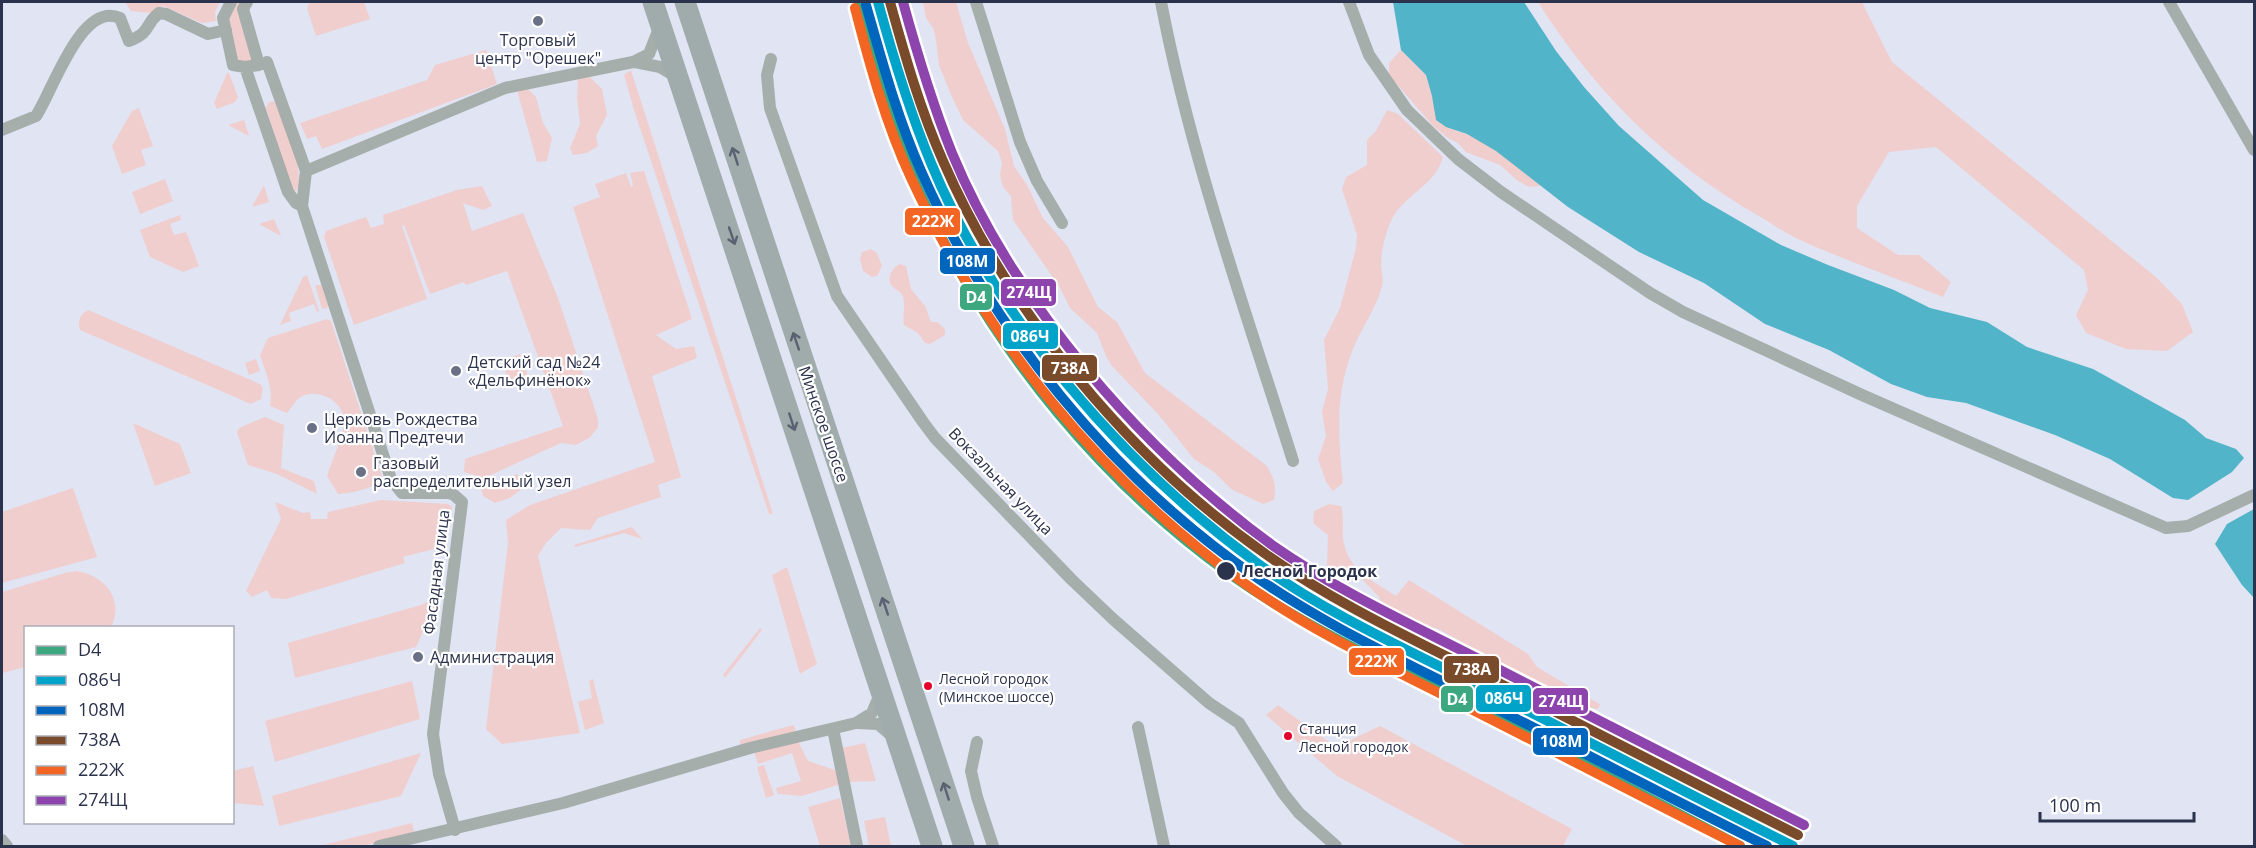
<svg xmlns="http://www.w3.org/2000/svg" width="2256" height="848" viewBox="0 0 2256 848" font-family="'Open Sans',sans-serif">
<style>
.green{fill:#f1cece}
.water{fill:#51b4c8}
.lines{fill:none;stroke-linecap:round;stroke-linejoin:round}
.street{stroke:#a5aeaa;stroke-width:12}
.highway{stroke:#a0abab;stroke-width:21}
.rail-1-casing{stroke:#fff;stroke-width:15}
.rail-2-casing{stroke:#fff;stroke-width:15}
.rail-3-casing{stroke:#fff;stroke-width:15}
.rail-4-casing{stroke:#fff;stroke-width:15}
.rail-5-casing{stroke:#fff;stroke-width:15}
.rail-6-casing{stroke:#fff;stroke-width:15}
.rail-1{stroke:#3da77f;stroke-width:10}
.rail-2{stroke:#02a3c8;stroke-width:10}
.rail-3{stroke:#0065bd;stroke-width:10}
.rail-4{stroke:#7a4b2a;stroke-width:10}
.rail-5{stroke:#f26522;stroke-width:10}
.rail-6{stroke:#8e44ad;stroke-width:10}
.oneway{stroke:#5a6272}
.poi-dot{fill:#6a7086;stroke:#fff;stroke-width:2}
.stop-dot{fill:#2b324c;stroke:#fff;stroke-width:2}
.bus-dot{fill:#e4002b;stroke:#fff;stroke-width:2}
.labels{text-anchor:middle;stroke-width:4.5;stroke-linejoin:round;paint-order:stroke}
.bus-label{font-size:14px;fill:#2b324c;stroke:#fff;text-anchor:start}
.poi-label{font-size:16px;fill:#2b324c;stroke:#fff;text-anchor:start}
.street-label{font-size:16px;fill:#2b324c;stroke:#fff}
.stop-label{font-size:16px;font-weight:bold;fill:#2b324c;stroke:#fff;text-anchor:start}
.line-badge{stroke:#fff;stroke-width:2}
.badge-label{font-size:16px;text-anchor:middle;font-weight:bold;fill:#fff}
</style>
<rect width="100%" height="100%" fill="#e0e4f3"/>
<path class="green" d="M125,2h95l-5,10 1,9 -14,2 -39,-17 -12,7 -20,-2z
M235,2h8l10,58 -8,3 -9,-2 -9,-44z
M310,2h54l6,17 -54,17 -9,-28z
M923,2h33l12,41 37,86 9,37 13,19 16,33 25,29 30,60 19,15 28,51 122,93c7,12 10,20 7,34l-11,4 -32,-15 -17,-17 -20,-13 -36,-45 -46,-48 -6,-10 -9,-23 -27,-25 -11,-22 -46,-66 -2,-24 -8,-9 -3,-12 2,-12 -4,-12 -35,-31 -11,-23 -13,-32 -3,-25 -3,-12 -7,-10z
M1538,2h324l30,60 265,216 25,26 11,28 -26,19 -41,-2 -40,-16 -10,-18 12,-25 -4,-20 -148,-123 -47,5 -32,54v22l41,27h21l32,27 -8,15c-47,-19 -96,-36 -143,-57 -15,-7 -29,-17 -43,-25 -93,-54 -162,-123 -219,-213z
M486,50l11,34 -175,65 -6,-13 -9,3 -7,-16 127,-43 8,-15z
M1401,50l25,25 6,21 24,35c32,7 60,36 85,55l-12,1 -11,-6 -18,-16 -34,-13 -8,-9 -10,-5 -15,-12 -44,-51v-12z
M631,70l142,444h-4l-135,-404 -10,-35z
M227,73h2l9,24 -3,5 -18,7 -3,-6z
M588,75l14,14 5,26 -11,21 2,10 -11,7 -14,2 -3,-7 10,-24 -3,-26 1,-19z
M526,87l10,10 7,26 9,15 -5,23 -10,1 -20,-72z
M273,101l4,3c7,19 30,69 19,87l-4,-1 -4,-10 -22,-72 3,-6z
M139,108l14,38 -12,4 5,15 -24,9 -10,-28 20,-35z
M1387,110l11,4 45,43c-7,28 -39,38 -51,62 -6,12 -11,32 -11,45 0,7 3,15 1,22 -6,23 -20,41 -29,63 -18,45 -15,86 -10,134l-10,8 -7,-9 -8,-23 8,-23 -4,-24 6,-23 -4,-49 16,-32 16,-60 1,-13 -15,-46 4,-12 21,-12v-25l9,-9z
M244,120l5,16 -21,-11z
M644,171l48,148 -36,16 20,14 18,-3 3,12 -45,18 29,101 -23,8 3,12 -63,21 -8,12 -29,-2 -15,15 -8,13 42,177 -78,11 -16,-15 22,-186 -2,-23 24,-15 125,-43 -82,-255 27,-10 -5,-13 31,-11 5,14 2,-2 -3,-12z
M165,179l8,22 -33,13 -8,-22z
M264,185l5,17 -17,5z
M482,186l10,20 -9,4 -20,-7 9,28 51,-18 35,85 40,121v9l-9,10 -13,7 -15,-2 -77,35 -20,-6 1,-13 98,-33 -56,-155 -41,14 -2,-3 -34,12 -26,-69 -2,1 25,73 -73,26 -30,-88 2,-6 40,-14 5,11 13,-4 -1,-9 74,-25z
M180,215l1,5 -11,4 4,11 12,-3 13,34 -16,6 -33,-15 -10,-27z
M274,219l7,17 -22,-12z
M871,249l6,4 5,13 -5,10 -5,1 -9,-6 -3,-12 2,-7z
M900,264l6,2 5,23 14,17 6,16h6l8,7v6l-15,9 -5,-1 -7,-10 -14,-8c-2,-10 2,-19 -1,-28 -2,-6 -6,-6 -10,-10 -8,-7 -1,-20 7,-23z
M307,275l12,36 -2,1 -3,-8 -25,9 2,8 -11,4 23,-48z
M315,285h8l5,21 -1,2 -5,1z
M88,310l172,74 3,4 -2,11 -10,5 -171,-74c-3,-8 0,-16 8,-20z
M327,319l4,2 52,159c-11,9 -31,13 -45,14l-11,-18c4,-13 17,-41 17,-54 1,-21 -28,-36 -45,-24 -4,4 -8,10 -12,15l-17,-7c3,-19 -4,-33 -10,-51l8,-17z
M520,354l10,28 -19,6 -9,-28z
M256,359l4,12 -11,4 -4,-12z
M265,417l19,8 -3,43 33,13 3,13 -40,-20 -29,-9 -11,-33 2,-4z
M133,423l47,21 11,29 -36,13z
M517,474l7,13 -14,11 -15,5 -12,-7 -2,-9z
M73,488l24,69 -95,26v-71z
M381,500l67,4 4,3c-8,46 -5,38 -49,50l2,6 -119,36 -15,-1 -4,-8 -15,7 -6,-6 35,-72 -6,-17 28,11 7,-1 1,7h16l1,-7z
M1329,504l12,2c4,12 0,25 3,38 5,26 32,39 52,52l13,-16 119,74 9,13 64,38 -4,4 -16,-3 -145,-78 -24,-5 -14,-13 -17,-7 -2,-6 -17,-18c-16,2 -24,-2 -35,-13l1,-31 -15,-12 1,-12z
M632,527l10,12 -18,-6 -49,14 -1,-2z
M787,567l30,97 -17,10 -28,-99z
M76,571c28,4 49,28 35,56l-85,1 -1,39 -23,6v-81l63,-19z
M439,596l-23,51 -121,31 -7,-35 133,-38z
M760,628l2,2 -37,48 -2,-3z
M593,679l11,44 -19,7 -7,-28 14,-4 -3,-17z
M412,681l8,38 -145,43 -10,-41z
M1278,705l58,42 44,-21 192,103 -9,17h-96l-130,-70 -71,-61z
M793,725l3,4 -2,4 -54,13v-6z
M798,741l10,20 30,10 3,13 -39,12 -24,-2 -2,-6 25,-7 -9,-28 -34,11 -4,-12z
M865,743l11,38 -30,1 -4,-34z
M421,753l-20,43 -122,30 -7,-30z
M764,765l10,30 -8,3 -9,-31z
M253,766l11,40 -31,-3v-32z
M840,798l11,48h-31l-12,-39z
M885,817l6,29h-22l-5,-25z
M412,823l2,10 -51,13h-44z"/>
<path class="water" d="M1393,2h131l32,49 28,36 35,39 84,74 78,45 47,20 66,25 36,18 57,14 40,25 66,22 92,51 21,18 30,11 8,9 -12,14 -44,28 -15,-2 -63,-39 -55,-24 -89,-32 -39,-6 -36,-13 -62,-34 -64,-26 -61,-41 -65,-31 -71,-45 -72,-56 -29,-17 -21,-7 -10,-7 -4,-24 -6,-21 -25,-25z
M2254,509v89l-12,-13 -27,-41 12,-20z"/>
<g class="lines">
<path class="street" d="M231,2l-8,16 10,47 12,2 14,-2 -16,-56 4,-7
M976,2l44,140 17,39 25,42
M1161,2c30,156 84,307 132,459
M1349,2l20,53 38,55 51,49 43,33 149,101 33,19 179,83 304,133 22,-2 66,-31
M2169,2l85,148
M771,59l-4,16 3,33 67,188 86,126 12,16 136,141 42,40 96,84 30,20 44,70 16,20 37,33
M267,62l39,109 -4,35 89,273 11,14h47l5,2 8,7 -29,232 6,40 16,56
M635,62l25,5 17,10
M245,67l43,125 8,11 6,3
M2,130l34,-14c16,-23 45,-116 84,-98l9,23c23,-9 15,-16 30,-28l7,1 42,20 18,-4
M306,171l199,-83 128,-26 16,-8 11,-28
M857,723l21,1 14,12
M1138,727l26,119
M833,729l24,117
M977,742l-6,29 6,26 16,49
M2,840l5,6
M379,846l184,-43 187,-55 106,-25 16,-10 8,-19"/>
<path class="highway" d="M653,2l279,844
M685,2l279,844"/>
<defs>
<path id="rail-1" d="M859,2c43,225 186,440 372,573 72,51 152,87 230,126 94,47 186,96 279,145"/>
<path id="rail-2" d="M878,2c15,55 31,108 53,161 64,155 191,301 326,400 70,51 151,87 228,126 103,52 205,106 308,157"/>
<path id="rail-3" d="M866,5c16,56 31,112 55,166 69,157 191,306 332,404 71,50 150,86 226,125 96,48 192,99 288,146"/>
<path id="rail-4" d="M890,2c15,54 30,107 53,159 67,154 187,298 324,394 71,50 150,86 226,125 102,52 203,104 305,155"/>
<path id="rail-5" d="M855,8c15,58 31,116 56,170 74,160 189,301 333,405 71,51 151,87 229,127 89,45 178,92 267,136"/>
<path id="rail-6" d="M903,2c14,51 29,101 49,151 62,150 190,297 320,392 70,49 149,84 224,123 103,52 205,105 308,157"/>
</defs>
<use href="#rail-1" class="rail-1-casing"/>
<use href="#rail-2" class="rail-2-casing"/>
<use href="#rail-3" class="rail-3-casing"/>
<use href="#rail-4" class="rail-4-casing"/>
<use href="#rail-5" class="rail-5-casing"/>
<use href="#rail-6" class="rail-6-casing"/>
<use href="#rail-1" class="rail-1"/>
<use href="#rail-2" class="rail-2"/>
<use href="#rail-3" class="rail-3"/>
<use href="#rail-4" class="rail-4"/>
<use href="#rail-5" class="rail-5"/>
<use href="#rail-6" class="rail-6"/>
</g>
<defs><path id="oneway-shaft" d="M-6 0H5M1.5-3L5.5 0L1.5 3" fill="none" stroke-width="1.6" stroke-linecap="round" stroke-linejoin="round" transform="scale(1.5)"/></defs>
<g class="oneway">
<use href="#oneway-shaft" transform="translate(735 156) rotate(-108)"/>
<use href="#oneway-shaft" transform="translate(732 236) rotate(71)"/>
<use href="#oneway-shaft" transform="translate(796 341) rotate(-109)"/>
<use href="#oneway-shaft" transform="translate(792 422) rotate(72)"/>
<use href="#oneway-shaft" transform="translate(885 606) rotate(-109)"/>
<use href="#oneway-shaft" transform="translate(946 791) rotate(-108)"/>
</g>
<g class="poi-dot">
<circle cx="538" cy="21" r="6"/>
<circle cx="456" cy="371" r="6"/>
<circle cx="312" cy="428" r="6"/>
<circle cx="361" cy="472" r="6"/>
<circle cx="418" cy="657" r="6"/>
</g>
<circle class="stop-dot" cx="1226" cy="571" r="10"/>
<g class="bus-dot">
<circle cx="928" cy="686" r="5"/>
<circle cx="1288" cy="736" r="5"/>
</g>
<g class="labels">
<g class="bus-label">
<text x="939" y="684">Лесной городок<tspan x="939" dy="18">(Минское шоссе)</tspan></text>
<text x="1299" y="734">Станция<tspan x="1299" dy="18">Лесной городок</tspan></text>
</g>
<g class="poi-label">
<text x="538" y="46" text-anchor="middle">Торговый<tspan x="538" dy="18">центр "Орешек"</tspan></text>
<text x="468" y="368">Детский сад №24<tspan x="468" dy="18">«Дельфинёнок»</tspan></text>
<text x="324" y="425">Церковь Рождества<tspan x="324" dy="18">Иоанна Предтечи</tspan></text>
<text x="373" y="469">Газовый<tspan x="373" dy="18">распределительный узел</tspan></text>
<text x="430" y="663">Администрация</text>
</g>
<g class="street-label">
<text transform="translate(824 424) rotate(71)" y="6">Минское шоссе</text>
<text transform="translate(1001 481) rotate(46)" y="6">Вокзальная улица</text>
<text transform="translate(436 572) rotate(-83)" y="6">Фасадная улица</text>
</g>
<g class="stop-label">
<text x="1242" y="577">Лесной Городок</text>
</g>
</g>
<g class="line-badge">
<rect x="904" y="207" width="57" height="29" rx="6" fill="#f26522"/>
<rect x="939" y="247" width="57" height="28" rx="6" fill="#0065bd"/>
<rect x="1000" y="278" width="57" height="29" rx="6" fill="#8e44ad"/>
<rect x="959" y="283" width="34" height="28" rx="6" fill="#3da77f"/>
<rect x="1002" y="322" width="57" height="28" rx="6" fill="#02a3c8"/>
<rect x="1041" y="354" width="57" height="28" rx="6" fill="#7a4b2a"/>
<rect x="1348" y="647" width="57" height="29" rx="6" fill="#f26522"/>
<rect x="1443" y="655" width="57" height="29" rx="6" fill="#7a4b2a"/>
<rect x="1475" y="684" width="57" height="29" rx="6" fill="#02a3c8"/>
<rect x="1440" y="685" width="34" height="28" rx="6" fill="#3da77f"/>
<rect x="1532" y="687" width="57" height="28" rx="6" fill="#8e44ad"/>
<rect x="1532" y="727" width="57" height="29" rx="6" fill="#0065bd"/>
</g>
<g class="badge-label">
<text x="933" y="227">222Ж</text>
<text x="967" y="267">108М</text>
<text x="1029" y="298">274Щ</text>
<text x="976" y="303">D4</text>
<text x="1030" y="342">086Ч</text>
<text x="1070" y="374">738А</text>
<text x="1376" y="667">222Ж</text>
<text x="1472" y="675">738А</text>
<text x="1504" y="704">086Ч</text>
<text x="1457" y="705">D4</text>
<text x="1561" y="707">274Щ</text>
<text x="1561" y="747">108М</text>
</g>
<rect width="2256" height="848" fill="none" stroke="#2b324c" stroke-width="6"/>
<rect x="24" y="626" width="210" height="198" fill="#ffffff" stroke="#aaadb7" stroke-width="1.5"/>
<rect x="36" y="646" width="30" height="9" fill="#3da77f" stroke="#aaadb7" stroke-width="1.5"/>
<text x="78" y="656" font-size="18" fill="#2b324c">D4</text>
<rect x="36" y="676" width="30" height="9" fill="#02a3c8" stroke="#aaadb7" stroke-width="1.5"/>
<text x="78" y="686" font-size="18" fill="#2b324c">086Ч</text>
<rect x="36" y="706" width="30" height="9" fill="#0065bd" stroke="#aaadb7" stroke-width="1.5"/>
<text x="78" y="716" font-size="18" fill="#2b324c">108М</text>
<rect x="36" y="736" width="30" height="9" fill="#7a4b2a" stroke="#aaadb7" stroke-width="1.5"/>
<text x="78" y="746" font-size="18" fill="#2b324c">738А</text>
<rect x="36" y="766" width="30" height="9" fill="#f26522" stroke="#aaadb7" stroke-width="1.5"/>
<text x="78" y="776" font-size="18" fill="#2b324c">222Ж</text>
<rect x="36" y="796" width="30" height="9" fill="#8e44ad" stroke="#aaadb7" stroke-width="1.5"/>
<text x="78" y="806" font-size="18" fill="#2b324c">274Щ</text>
<path d="M2040 812v9h154v-9" fill="none" stroke="#2b324c" stroke-width="3"/>
<text x="2049" y="812" font-size="18" fill="#2b324c" stroke="#ffffff" stroke-width="4.5" paint-order="stroke">100 m</text>
</svg>
